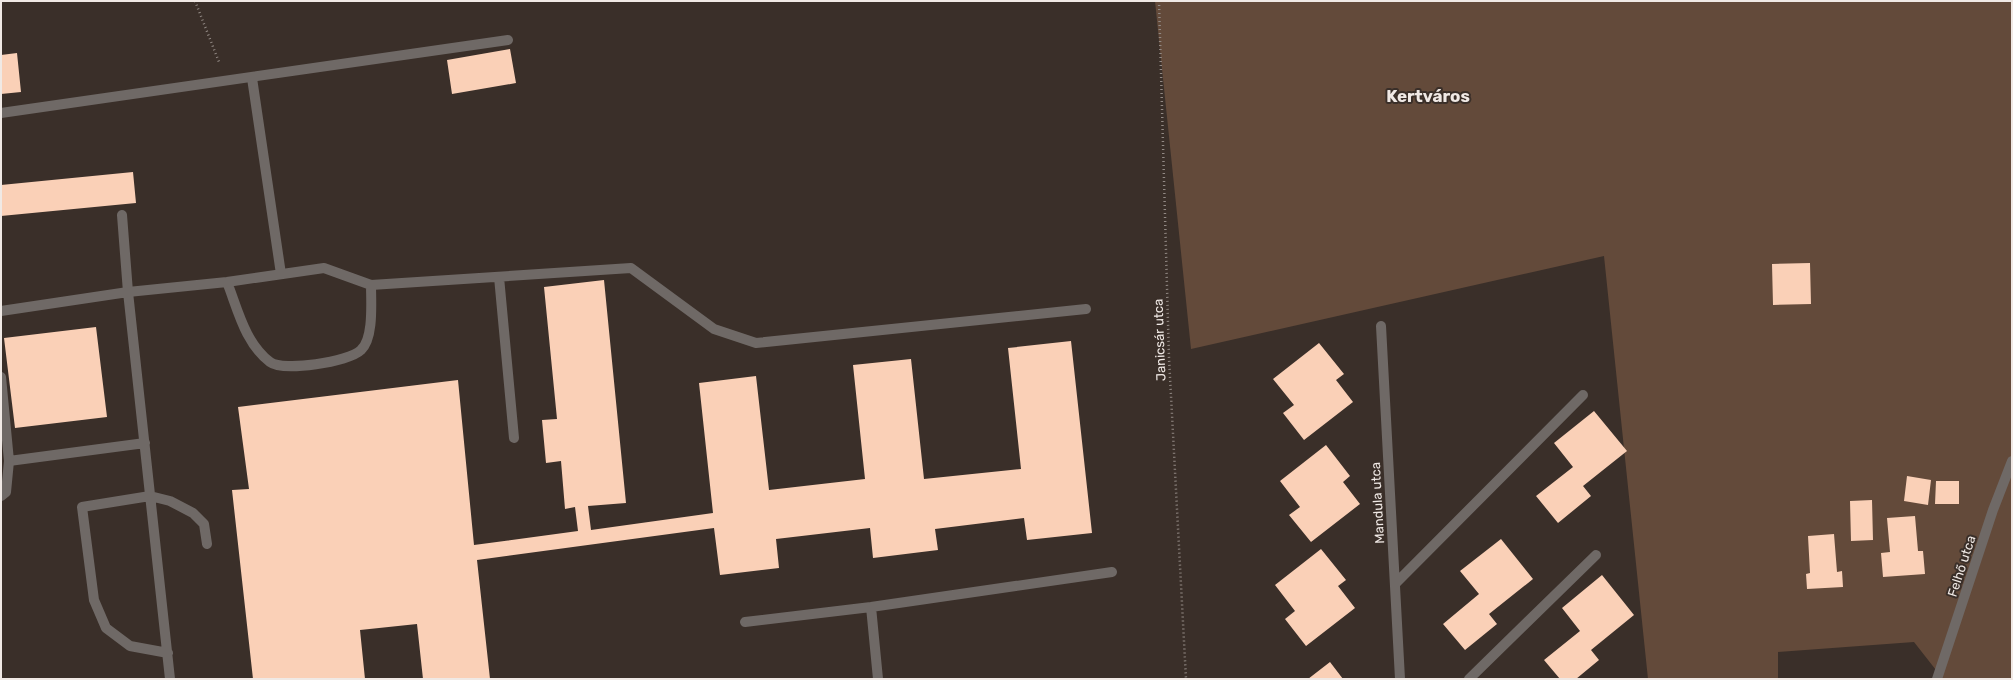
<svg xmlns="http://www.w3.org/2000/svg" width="2013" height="680" viewBox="0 0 2013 680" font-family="Rubik,sans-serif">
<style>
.green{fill:#634a3a}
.building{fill:#fad0b7}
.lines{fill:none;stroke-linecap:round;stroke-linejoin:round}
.path{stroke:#928984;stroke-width:2.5;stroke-dasharray:1 3;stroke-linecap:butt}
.lane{stroke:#6f6966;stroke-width:10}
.street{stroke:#6f6966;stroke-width:10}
.labels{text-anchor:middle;stroke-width:4;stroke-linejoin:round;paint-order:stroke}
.street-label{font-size:13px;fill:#f0e9e5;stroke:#3a2f29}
.district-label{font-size:17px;font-weight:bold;fill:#f0e9e5;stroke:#3a2f29}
</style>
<rect width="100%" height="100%" fill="#3a2f29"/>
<path class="green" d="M1155,1h857v678h-69l-29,-37 -136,10v27h-130l-44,-423 -413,93z"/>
<path class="building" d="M510,49l6,34 -64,11 -5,-34z
M17,53l4,39 -20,2v-39z
M133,172l3,31 -135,13v-31z
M1810,263l1,41 -38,1 -1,-41z
M604,280l22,223 -38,3 3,24 122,-17 -14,-130 57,-7 13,114 96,-11 -12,-114 58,-6 13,120 97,-10 -13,-121 63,-7 21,192 -65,7 -3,-22 -89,11 3,21 -65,8 -3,-30 -94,11 3,29 -59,7 -6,-47 -237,32 13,119h-67l-6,-55 -57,6 5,49h-112l-21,-189 17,-1 -11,-82 220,-27 16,165 104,-14 -3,-24 -10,2 -4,-48 -15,2 -4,-43 15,-1 -13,-132z
M96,327l11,90 -92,11 -11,-90z
M1319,343l25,31 -8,6 17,22 -49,38 -21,-27 11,-8 -21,-26z
M1594,411l33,40 -44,35 8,10 -33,27 -22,-27 37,-29 -19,-24z
M1326,445l24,31 -7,6 17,22 -49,38 -22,-27 11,-8 -20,-26z
M1907,476l24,4 -3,25 -24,-4z
M1936,481h23v23h-24z
M1872,500l1,40 -22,1 -1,-40z
M1915,516l3,35h5l2,23 -42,3 -2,-24 9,-1 -3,-34z
M1834,534l3,38 5,-1 1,16 -36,2 -1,-15 4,-1 -2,-37z
M1501,539l32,40 -44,35 8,10 -32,26 -22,-26 36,-30 -19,-23z
M1321,549l25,31 -8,6 17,22 -49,38 -21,-27 10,-8 -20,-26z
M1602,575l32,40 -43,35 8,10 -23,19h-16l-16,-19 36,-29 -18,-23z
M1330,662l13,17h-35z"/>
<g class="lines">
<path class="path" d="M195,1l24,61
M1159,1l10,357 17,321"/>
<path class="lane" d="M252,78l29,196
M1,113l507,-73
M122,215l6,77 42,387
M499,277l15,161
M227,282c11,28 18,61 43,80 13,10 79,0 91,-12 13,-12 10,-48 10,-65
M1,311l127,-19 99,-10 97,-14 47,17 260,-17 83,61 42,14 330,-34
M1,377l8,84 136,-18
M871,607l7,72
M745,622l126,-15 241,-35
M168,653l-38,-7 -24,-18 -12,-28 -12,-93 68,-11 20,5 23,12 11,11 3,20"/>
<path class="street" d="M1381,326l19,353
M1,496l5,-4 3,-31
M1395,584l188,-189
M1469,679l127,-124
M1937,679l56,-169 19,-49"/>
</g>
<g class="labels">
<g class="street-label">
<text transform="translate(1159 340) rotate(-92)" y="5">Janicsár utca</text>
<text transform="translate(1377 503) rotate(-93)" y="5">Mandula utca</text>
<text transform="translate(1961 566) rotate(-72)" y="5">Felhő utca</text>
</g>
<g class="district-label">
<text x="1428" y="102">Kertváros</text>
</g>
</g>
<rect width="2013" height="680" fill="none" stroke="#f0e9e5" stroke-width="4"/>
</svg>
